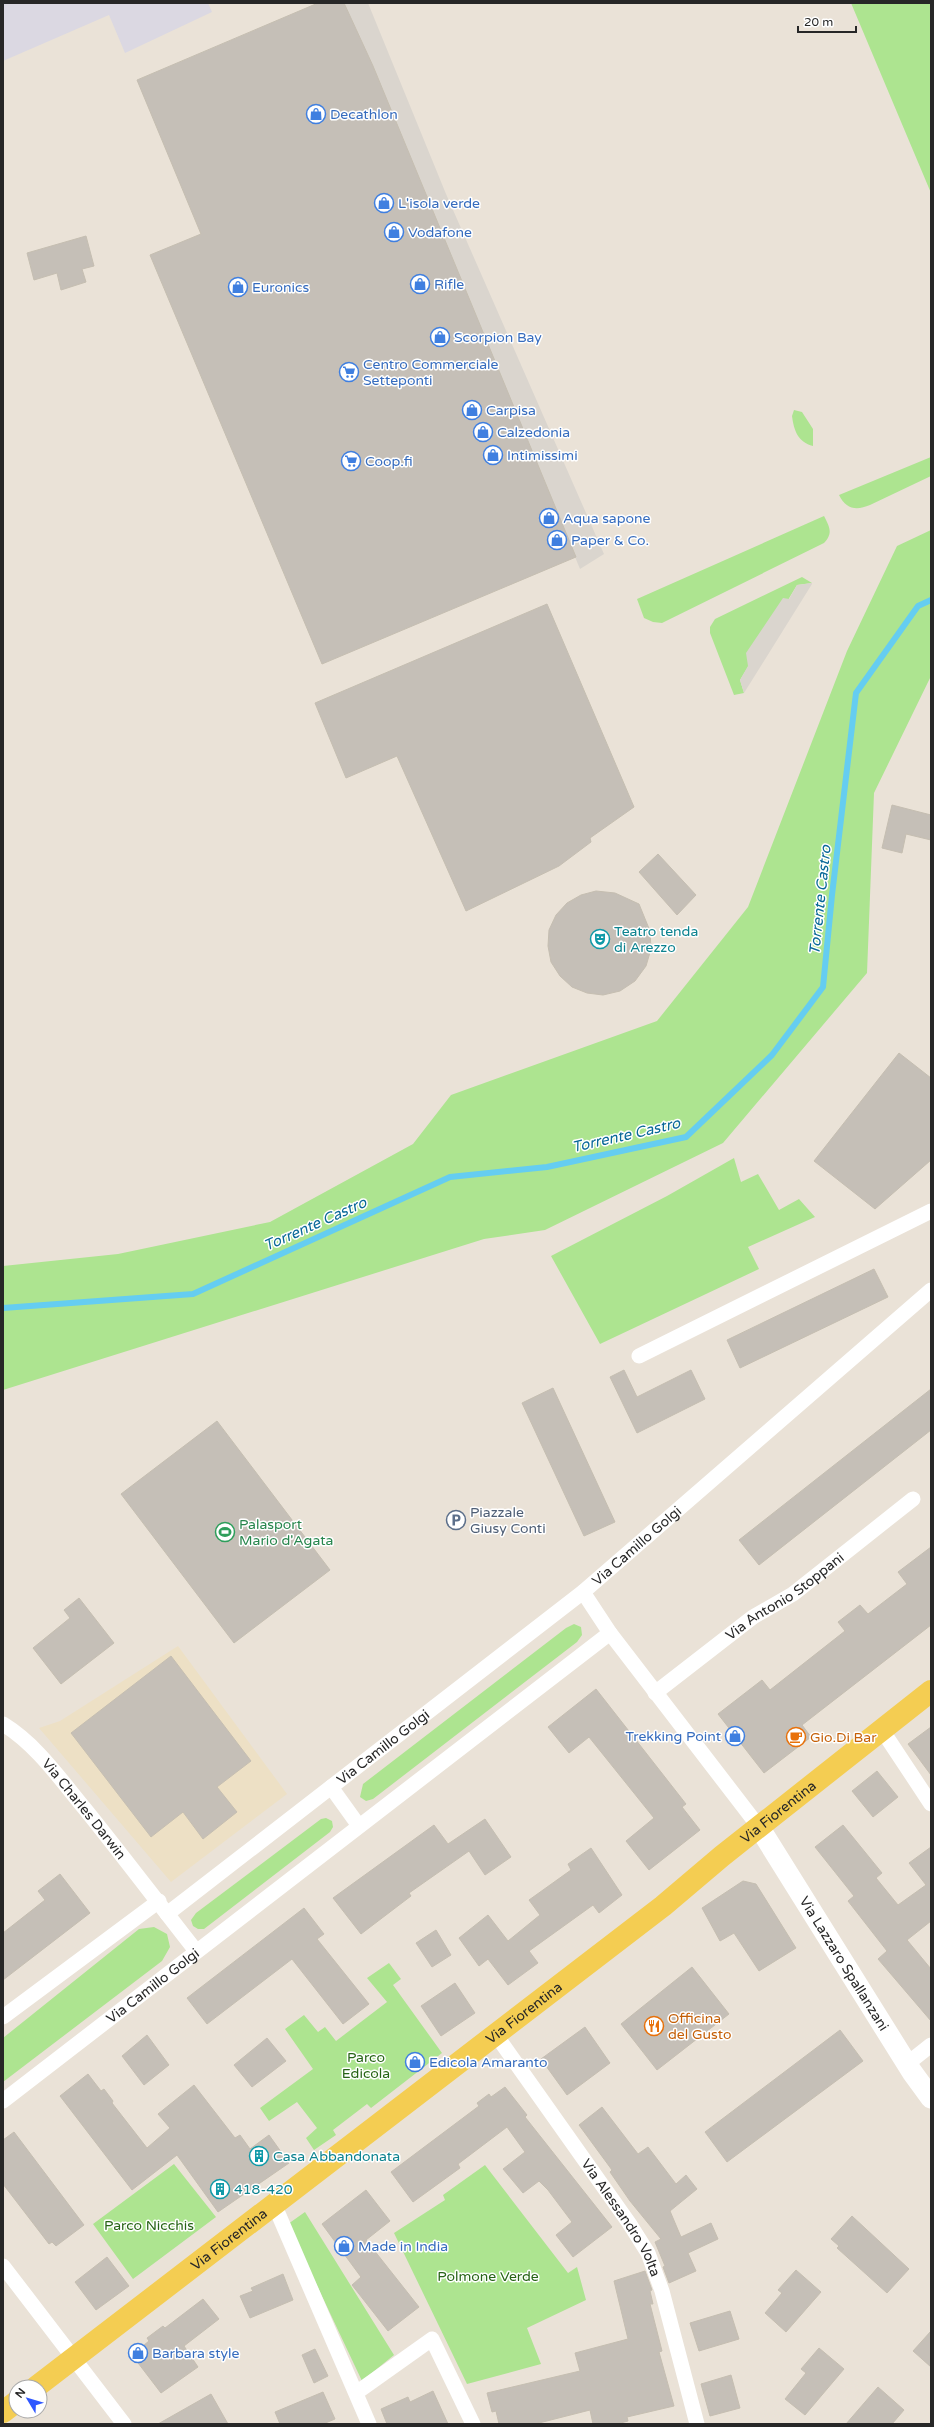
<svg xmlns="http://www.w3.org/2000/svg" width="934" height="2427" viewBox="0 0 934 2427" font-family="'Varela Round',sans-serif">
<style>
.industrial{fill:#dbd8e2}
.education{fill:#ede0c5}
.green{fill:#ade490}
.plaza{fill:#dad5ce}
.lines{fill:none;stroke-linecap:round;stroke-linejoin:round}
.stream{stroke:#65cdf1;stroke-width:6}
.building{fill:#c5bfb7;stroke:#c5beb1}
.street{stroke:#fff;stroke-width:15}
.secondary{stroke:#fff;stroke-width:21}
.primary{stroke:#f4cd52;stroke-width:22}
.labels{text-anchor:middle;stroke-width:3;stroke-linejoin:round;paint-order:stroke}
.shop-label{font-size:14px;fill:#366cbe;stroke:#fff;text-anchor:start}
.culture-label{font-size:14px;fill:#0d838f;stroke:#fff;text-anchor:start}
.service-label{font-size:14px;fill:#4e5e75;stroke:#fff;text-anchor:start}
.leisure-label{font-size:14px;fill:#27864d;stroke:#fff;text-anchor:start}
.street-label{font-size:14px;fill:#272727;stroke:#fff}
.food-label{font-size:14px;fill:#c56008;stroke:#fff;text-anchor:start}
.park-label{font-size:14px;fill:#276416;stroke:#fff}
.water-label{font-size:15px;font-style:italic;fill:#096898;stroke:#fff}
</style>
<rect width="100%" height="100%" fill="#eae2d7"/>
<path class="industrial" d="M3,3h205l4,9 -87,41 -16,-38 -106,46z"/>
<path class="education" d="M178,1646l109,148 -116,88 -132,-154 21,-7z"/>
<path class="green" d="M851,3h80v190z
M794,410l8,2 11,17v17c-15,-4 -19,-15 -21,-30z
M931,457v19l-61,29c-14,6 -24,4 -31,-10z
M824,516c6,12 9,17 0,27l-162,80 -9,-1 -9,-4 -7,-19z
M931,530v146l-57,117 -7,180 -144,170 -178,87 -61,9 -481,151v-124l115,-12 152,-32 143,-78 38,-49 206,-74 91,-114 99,-256 50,-105z
M802,577l10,6 -15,2 -57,95 4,13 -10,2 -24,-62v-6l5,-8z
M734,1158l7,24 17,-8 21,36 20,-11 16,18 -67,30 11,22 -159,75 -49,-88 116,-60z
M574,1624l7,3 1,8 -5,7 -204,157 -7,2 -6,-4 3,-13 203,-156z
M326,1818l6,3 1,6 -3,5 -126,97h-6l-5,-3 -2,-6 5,-7 125,-94z
M154,1927l13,7 3,13 -8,14 -159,121v-44l136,-109z
M389,1963l12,16 -8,6 49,68 -71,55 -4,-4 -34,26 3,5 -22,15 -8,-12 11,-10 -20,-26 -28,19 -9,-13 53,-39 -28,-40 19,-14 14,17 7,-5 11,14 51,-39 -20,-24z
M174,2164l42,53 -83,62 -40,-55z
M485,2165l83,108 9,-6 9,33 -59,28 14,36 -74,20 -73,-151 51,-33 -2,-5z
M305,2212l89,143 -32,26 -74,-157z"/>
<path class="plaza" d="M344,3h24l78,191 158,360 -24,15 -207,-502z
M812,583v1l-68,109 -4,-13 8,-14 -2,-13 37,-55 6,1 8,-14z"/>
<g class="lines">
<path class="stream" d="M3,1308l190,-14 257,-117 97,-10 139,-30 86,-82 51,-68 9,-92 24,-202 62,-87 13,-6"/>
</g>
<path class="building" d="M318,3h26l29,63 203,491 -254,107 -172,-409 51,-21 -64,-154z
M86,236l8,30 -12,3 4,13 -25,8 -4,-17 -23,7 -7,-27z
M547,604l87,203 -44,31 1,4 -32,24 -93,45 -69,-155 -51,22 -31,-75z
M892,805l39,10v25l-25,-6 -4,19 -20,-5z
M658,854l38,41 -19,20 -38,-43z
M596,891l19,2 24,11 11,27 1,18 -5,17 -11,15 -15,10 -17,4 -16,-2 -15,-6 -12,-11 -9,-14 -3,-16 1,-16 7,-15 11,-12 14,-8z
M899,1053l32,25v82l-56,49 -61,-48z
M874,1269l14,28 -148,71 -13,-28z
M624,1370l13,27 54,-27 14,29 -68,34 -27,-56z
M553,1388l62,134 -31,14 -62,-133z
M931,1389v41l-172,135 -20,-25z
M217,1421l113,149 -96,73 -113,-149z
M931,1547v78l-129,100 9,12 -47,36 -46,-59 44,-34 8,10 75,-59 -7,-9 22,-17 8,9 39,-30 -9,-12z
M79,1598l35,45 -53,41 -28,-36 37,-30 -6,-8z
M171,1656l80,105 -34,26 20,25 -34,27 -20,-27 -32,25 -80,-104z
M596,1689l90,115 -4,3 18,23 -51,40 -23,-29 28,-23 -65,-81 -20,16 -21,-26z
M931,1727v48l-23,-31z
M877,1771l21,26 -25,20 -21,-26z
M485,1819l26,38 -26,18 -16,-24 -60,42 2,3 -50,38 -28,-36 101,-73 14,19z
M843,1825l39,48 -6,5 22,27 28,-20 -17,-22 22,-16v74l-24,19 24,29v52l-53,-62 9,-8 -39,-50 6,-5 -39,-49z
M591,1848l31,47 -23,18 -6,-8 -64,46 9,12 -30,22 -20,-26 -9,7 -20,-28 29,-23 20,26 32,-26 -11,-15 42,-30 -3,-6z
M60,1874l30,39 -87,67v-47l42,-33 -7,-9z
M743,1881l13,3 40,64 -37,23 -25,-38 -14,8 -18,-33z
M304,1908l20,26 -7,5 52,65 -26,20 -51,-65 -85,65 -20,-26z
M436,1930l15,25 -19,12 -16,-24z
M692,1967l37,47 -72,56 -36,-46z
M455,1983l20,30 -34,23 -20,-30z
M585,2027l25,36 -43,32 -26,-36z
M840,2030l23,31 -136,101 -22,-30z
M147,2035l22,30 -25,20 -22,-29z
M267,2038l19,23 -34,26 -18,-22z
M88,2074l13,17 3,-2 9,12 -1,2 35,45 23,-20 -12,-14 36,-29 41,53 5,-3 10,14 19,-14 20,28 -71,49 -41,-57 -45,35 -72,-94z
M505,2087l22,28 -2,2 87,110 -39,30 -17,-22 16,-13 -24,-32 -9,-9 -16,12 -20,-24 22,-17 -18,-25 -49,37 2,4 -47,34 -22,-30 88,-66 -2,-3 12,-9 2,3z
M602,2107l36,47 10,-7 28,37 10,-9 11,14 -27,22 11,26 30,-14 7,16 -30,14 8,18 -27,12 -6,-16 2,-1 -10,-24 6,-3 -31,-38 -20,-29 2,-2 -33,-45z
M14,2132l70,93 -28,21 -4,-4 -3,2 -46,-60v-44z
M366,2190l24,31 -24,19 53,67 -31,24 -36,-46 9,-8 -39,-53z
M852,2216l57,53 -22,24 -50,-45 2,-2 -8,-7z
M107,2257l22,29 -33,24 -21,-28z
M796,2270l25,22 -35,40 -21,-19 17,-20 -4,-3z
M645,2271l7,19 -2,1 3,13h-3l12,47 -3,1 15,54 -47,11 1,4 -11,3h-24l-3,-14 -55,14h-36l-3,-13 -4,1 -5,-19 93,-22 -5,-18 53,-14 -14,-58z
M283,2274l10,26 -43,18 -10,-22 13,-5 -2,-3z
M203,2299l16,20 -35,27 14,21 -37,26 -29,-38 17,-14 -2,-3 16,-12 2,2z
M730,2311l9,28 -40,12 -9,-28z
M931,2331v36l-18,-16z
M819,2348l25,21 -39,46 -20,-16 21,-26 -5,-4z
M315,2349l13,27 -14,7 -12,-28z
M731,2375l9,33 -30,8 -9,-32z
M878,2387l26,23 -12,14h-46z
M433,2391l15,33h-61l-6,-15 27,-12 2,5z
M323,2392l12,27 -12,5h-43l-5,-12z
M211,2394l17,30h-70z"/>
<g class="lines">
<g class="street">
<path d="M639,1356l292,-145"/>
<path d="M583,1592l27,41 149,194"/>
<path id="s1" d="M655,1693l98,-76 40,-23 120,-95"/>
<path id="s2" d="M3,1724c34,21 57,55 82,85 38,47 74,95 111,142"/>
<path d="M882,1730l49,74"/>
<path d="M331,1787l28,39"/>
<path id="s3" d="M167,1914l416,-322 348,-302"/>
<path d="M3,2017l156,-116"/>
<path id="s4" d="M496,2035l133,188 19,30 14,38 35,133"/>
<path d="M907,2064l24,-19"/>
<path id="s5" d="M3,2101l607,-468"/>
<path d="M274,2204l95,220"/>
<path d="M3,2266l121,158"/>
<path d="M356,2393l76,-54 41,85"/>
</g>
<path class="secondary" id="s6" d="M759,1827l153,245 19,26"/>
<g class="primary">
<path id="s7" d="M36,2387l627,-481 59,-50 209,-165"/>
<path d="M3,2412l13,-10"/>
</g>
</g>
<defs>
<symbol id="shop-ring" viewBox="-11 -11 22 22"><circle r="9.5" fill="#fff" stroke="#3f7fe0" stroke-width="1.5"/><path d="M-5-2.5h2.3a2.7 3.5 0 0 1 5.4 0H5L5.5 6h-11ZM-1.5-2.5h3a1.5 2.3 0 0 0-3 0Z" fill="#3f7fe0"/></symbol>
<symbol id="supermarket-ring" viewBox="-11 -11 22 22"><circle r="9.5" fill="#fff" stroke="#3f7fe0" stroke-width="1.5"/><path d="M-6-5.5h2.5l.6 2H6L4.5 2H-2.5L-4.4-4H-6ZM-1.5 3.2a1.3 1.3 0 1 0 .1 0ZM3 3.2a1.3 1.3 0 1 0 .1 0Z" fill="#3f7fe0"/></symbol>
<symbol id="theatre-ring" viewBox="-11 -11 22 22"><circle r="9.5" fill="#fff" stroke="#0f9aa8" stroke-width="1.5"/><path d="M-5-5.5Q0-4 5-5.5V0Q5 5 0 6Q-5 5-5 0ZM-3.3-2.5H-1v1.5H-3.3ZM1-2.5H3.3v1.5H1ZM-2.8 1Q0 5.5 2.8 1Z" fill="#0f9aa8"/></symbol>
<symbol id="parking-ring" viewBox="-11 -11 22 22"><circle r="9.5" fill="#fff" stroke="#5c6f8a" stroke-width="1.5"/><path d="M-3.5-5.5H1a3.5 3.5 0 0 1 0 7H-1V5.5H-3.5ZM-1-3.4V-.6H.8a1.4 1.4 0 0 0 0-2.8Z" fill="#5c6f8a"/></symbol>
<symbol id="stadium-ring" viewBox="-11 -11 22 22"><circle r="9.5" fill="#fff" stroke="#2e9e5b" stroke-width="1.5"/><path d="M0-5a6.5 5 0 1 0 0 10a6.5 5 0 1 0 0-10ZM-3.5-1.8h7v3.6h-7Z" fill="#2e9e5b"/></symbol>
<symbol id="cafe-ring" viewBox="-11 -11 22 22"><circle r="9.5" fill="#fff" stroke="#e8710a" stroke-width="1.5"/><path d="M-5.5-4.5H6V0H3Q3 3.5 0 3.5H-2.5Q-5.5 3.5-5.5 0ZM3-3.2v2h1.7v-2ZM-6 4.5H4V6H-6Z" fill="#e8710a"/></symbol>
<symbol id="restaurant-ring" viewBox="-11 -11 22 22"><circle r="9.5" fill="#fff" stroke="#e8710a" stroke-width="1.5"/><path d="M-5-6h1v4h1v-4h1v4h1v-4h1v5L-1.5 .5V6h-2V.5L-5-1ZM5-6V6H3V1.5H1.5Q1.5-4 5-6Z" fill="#e8710a"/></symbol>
<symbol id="building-ring" viewBox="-11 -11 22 22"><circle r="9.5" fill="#fff" stroke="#0f9aa8" stroke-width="1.5"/><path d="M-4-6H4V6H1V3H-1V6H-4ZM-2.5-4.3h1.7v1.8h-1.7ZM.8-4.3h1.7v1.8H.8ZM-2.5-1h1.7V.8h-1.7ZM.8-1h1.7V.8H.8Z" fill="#0f9aa8"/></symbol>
</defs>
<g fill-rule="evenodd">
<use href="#shop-ring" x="305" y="103" width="22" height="22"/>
<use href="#shop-ring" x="373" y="192" width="22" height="22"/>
<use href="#shop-ring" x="383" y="221" width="22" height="22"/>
<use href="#shop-ring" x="409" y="273" width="22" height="22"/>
<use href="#shop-ring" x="227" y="276" width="22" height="22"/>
<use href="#shop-ring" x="429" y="326" width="22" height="22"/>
<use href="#supermarket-ring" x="338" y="361" width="22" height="22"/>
<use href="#shop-ring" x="461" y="399" width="22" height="22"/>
<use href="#shop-ring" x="472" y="421" width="22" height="22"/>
<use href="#shop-ring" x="482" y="444" width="22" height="22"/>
<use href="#supermarket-ring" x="340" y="450" width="22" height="22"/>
<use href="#shop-ring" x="538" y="507" width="22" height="22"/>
<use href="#shop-ring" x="546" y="529" width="22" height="22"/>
<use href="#theatre-ring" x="589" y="928" width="22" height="22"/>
<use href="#parking-ring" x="445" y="1509" width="22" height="22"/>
<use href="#stadium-ring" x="214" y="1521" width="22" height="22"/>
<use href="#shop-ring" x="724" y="1725" width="22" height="22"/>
<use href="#cafe-ring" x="785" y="1726" width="22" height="22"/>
<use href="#restaurant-ring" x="643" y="2015" width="22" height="22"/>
<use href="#shop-ring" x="404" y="2051" width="22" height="22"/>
<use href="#building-ring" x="248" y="2145" width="22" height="22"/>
<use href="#building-ring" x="209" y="2178" width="22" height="22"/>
<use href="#shop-ring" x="333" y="2235" width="22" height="22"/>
<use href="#shop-ring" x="127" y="2342" width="22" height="22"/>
</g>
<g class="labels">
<g class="shop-label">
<text x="330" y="119">Decathlon</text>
<text x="398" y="208">L'isola verde</text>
<text x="408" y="237">Vodafone</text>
<text x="434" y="289">Rifle</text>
<text x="252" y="292">Euronics</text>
<text x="454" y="342">Scorpion Bay</text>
<text x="363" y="369">Centro Commerciale<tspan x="363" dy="16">Setteponti</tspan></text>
<text x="486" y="415">Carpisa</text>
<text x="497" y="437">Calzedonia</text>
<text x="507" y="460">Intimissimi</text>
<text x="365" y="466">Coop.fi</text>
<text x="563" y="523">Aqua sapone</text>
<text x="571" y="545">Paper &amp; Co.</text>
<text x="721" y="1741" text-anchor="end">Trekking Point</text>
<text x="429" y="2067">Edicola Amaranto</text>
<text x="358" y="2251">Made in India</text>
<text x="152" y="2358">Barbara style</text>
</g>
<g class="culture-label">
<text x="614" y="936">Teatro tenda<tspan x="614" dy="16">di Arezzo</tspan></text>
<text x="273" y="2161">Casa Abbandonata</text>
<text x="234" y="2194">418-420</text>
</g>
<g class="service-label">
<text x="470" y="1517">Piazzale<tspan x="470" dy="16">Giusy Conti</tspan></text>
</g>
<g class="leisure-label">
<text x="239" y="1529">Palasport<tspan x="239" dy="16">Mario d'Agata</tspan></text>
</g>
<g class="street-label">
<text dy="5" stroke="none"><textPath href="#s3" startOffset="597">Via Camillo Golgi</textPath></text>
<text dy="5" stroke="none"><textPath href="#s1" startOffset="162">Via Antonio Stoppani</textPath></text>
<text dy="5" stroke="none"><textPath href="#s3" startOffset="273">Via Camillo Golgi</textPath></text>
<text dy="5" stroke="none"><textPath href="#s2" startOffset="118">Via Charles Darwin</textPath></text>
<text dy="5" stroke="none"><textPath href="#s7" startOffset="939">Via Fiorentina</textPath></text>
<text dy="5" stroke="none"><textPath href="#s6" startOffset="161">Via Lazzaro Spallanzani</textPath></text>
<text dy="5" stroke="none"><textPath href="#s5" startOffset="189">Via Camillo Golgi</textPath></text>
<text dy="5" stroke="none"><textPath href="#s7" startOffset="615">Via Fiorentina</textPath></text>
<text dy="5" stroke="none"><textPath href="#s4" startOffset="222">Via Alessandro Volta</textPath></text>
<text dy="5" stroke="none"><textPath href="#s7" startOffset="243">Via Fiorentina</textPath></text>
</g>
<g class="food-label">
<text x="810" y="1742">Gio.Di Bar</text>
<text x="668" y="2023">Officina<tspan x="668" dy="16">del Gusto</tspan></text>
</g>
<g class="park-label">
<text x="366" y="2062">Parco<tspan x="366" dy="16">Edicola</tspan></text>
<text x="149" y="2230">Parco Nicchis</text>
<text x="488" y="2281">Polmone Verde</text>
</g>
<g class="water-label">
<text transform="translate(820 900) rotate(-84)" y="5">Torrente Castro</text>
<text transform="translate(626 1135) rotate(-13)" y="5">Torrente Castro</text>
<text transform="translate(315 1224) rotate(-24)" y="5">Torrente Castro</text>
</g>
</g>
<rect width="934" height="2427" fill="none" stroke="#272727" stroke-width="8"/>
<g transform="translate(28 2399) rotate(308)"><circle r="19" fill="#ffffff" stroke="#a9a9a9"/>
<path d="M0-3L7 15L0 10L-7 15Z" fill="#2f57ff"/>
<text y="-6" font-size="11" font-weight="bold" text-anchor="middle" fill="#272727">N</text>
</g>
<path d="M798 26v6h58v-6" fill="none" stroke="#272727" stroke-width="2"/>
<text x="804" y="26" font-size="12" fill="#272727" stroke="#ffffff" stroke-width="3" paint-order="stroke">20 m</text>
</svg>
